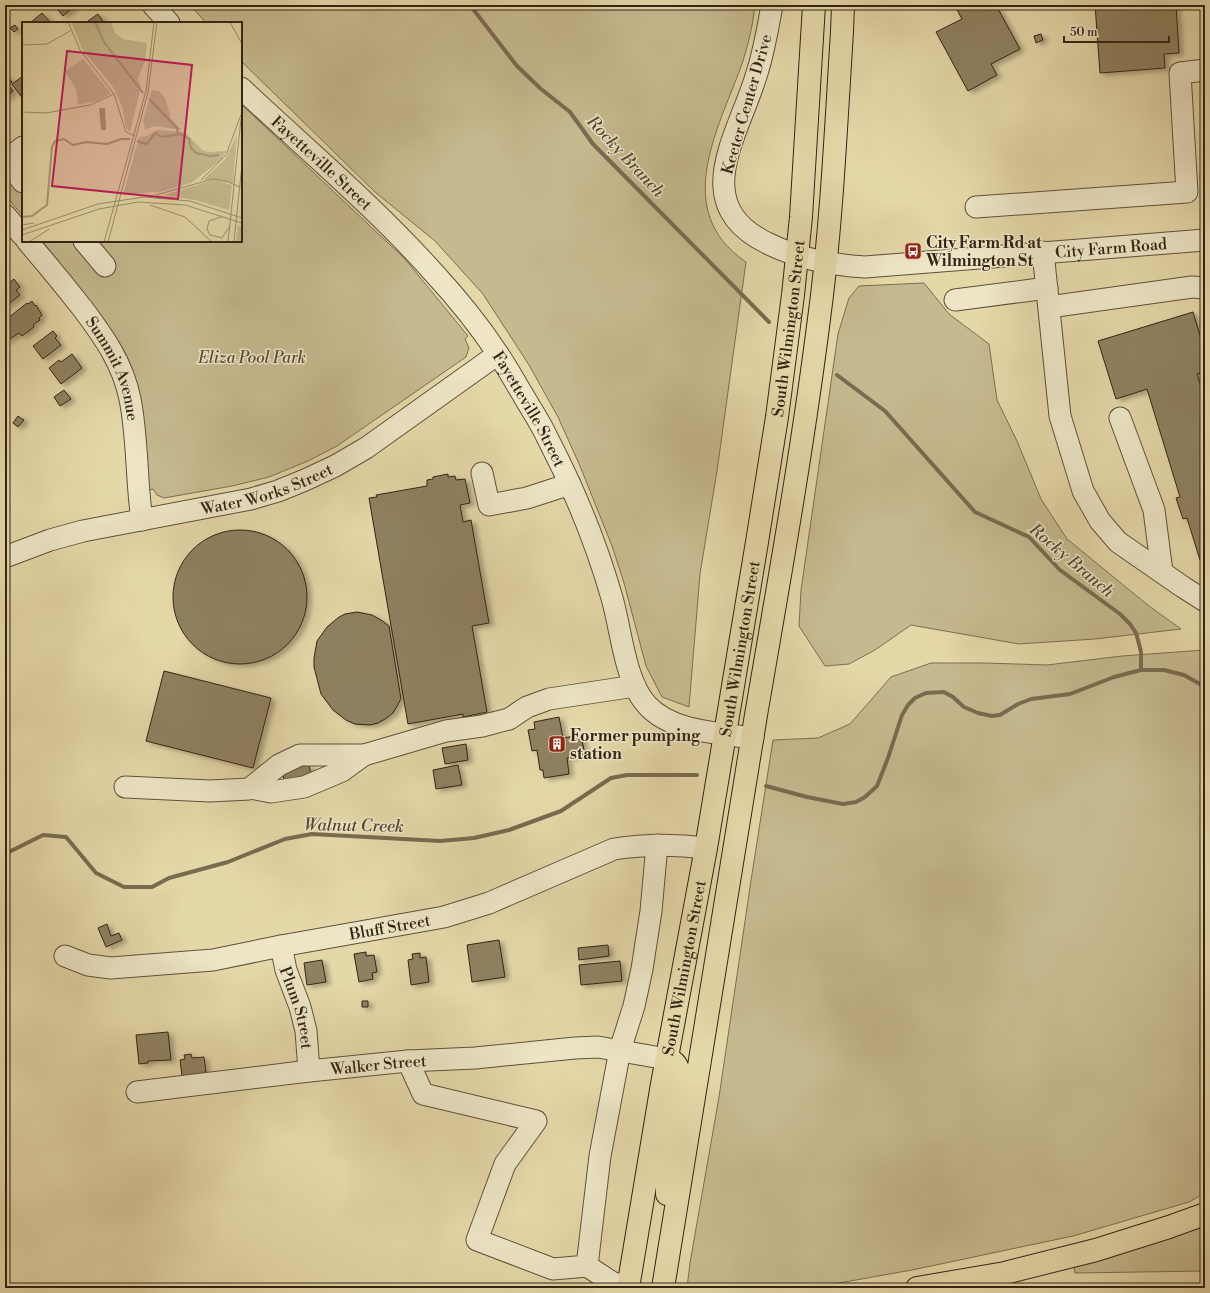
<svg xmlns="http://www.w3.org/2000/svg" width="1210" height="1293" viewBox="0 0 1210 1293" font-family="'Libre Bodoni',serif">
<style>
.green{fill:#c6b98f;stroke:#7c6e52}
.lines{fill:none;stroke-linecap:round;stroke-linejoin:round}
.stream{stroke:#796b4f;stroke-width:4}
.building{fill:#8f8161;stroke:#332415;filter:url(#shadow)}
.minor-casing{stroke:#5f513a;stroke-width:23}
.major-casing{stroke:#332415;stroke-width:24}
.highway-casing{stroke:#332415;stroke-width:24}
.minor{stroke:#ede5c6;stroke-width:21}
.major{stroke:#e4d7a8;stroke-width:22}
.highway{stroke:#e4d7a8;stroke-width:22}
.labels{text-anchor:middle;stroke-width:3;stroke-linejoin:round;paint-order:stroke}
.street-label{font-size:16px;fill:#332415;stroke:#ede5c6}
.poi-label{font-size:16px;font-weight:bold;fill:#332415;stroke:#ede5c6;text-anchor:start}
.park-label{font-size:16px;font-style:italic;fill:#584934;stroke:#ede5c6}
.water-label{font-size:17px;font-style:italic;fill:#564732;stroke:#ede5c6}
.inset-river{fill:none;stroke:#a89a76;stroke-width:2}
.inset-road{fill:none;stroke:#9d8f6d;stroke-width:1}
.view{fill:#c2185b;fill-opacity:0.15;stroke:#c2185b;stroke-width:2}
.inset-edge{fill:none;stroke:#332415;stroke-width:2}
</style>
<defs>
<filter id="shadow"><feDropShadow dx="4.5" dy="2.5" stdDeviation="2" flood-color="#0004"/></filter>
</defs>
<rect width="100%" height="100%" fill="#e4d7a8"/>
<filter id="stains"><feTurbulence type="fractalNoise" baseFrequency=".005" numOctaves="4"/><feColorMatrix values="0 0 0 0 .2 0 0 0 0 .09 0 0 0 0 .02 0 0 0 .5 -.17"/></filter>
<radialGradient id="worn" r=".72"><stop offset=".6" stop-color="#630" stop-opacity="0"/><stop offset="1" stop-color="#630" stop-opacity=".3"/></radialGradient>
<path class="green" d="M190,5h565c-2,20 -7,40 -13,59 -24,66 -71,147 4,198l-29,209 -17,103 -11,133 -27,-10 -16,-31 -22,-83 -12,-37 -32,-80 -22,-49 -29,-52 -46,-71 -48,-53 -60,-49 -134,-131v-38h-35z
M241,104l164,155 63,77 -3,3 4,9 -3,9 -129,89 -29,15 -39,16 -37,9 -68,12 -7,-3 -4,-6 -4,1 -9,-93 -7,-24 -8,-21 -19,-30 -64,-81h199z
M23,165v51c-9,-11 -23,-23 -17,-38z
M924,283l25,31 40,30 8,56 20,41 24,58 26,40 82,67 32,23 -86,10 -76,5 -108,-19 -36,25 -26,14 -24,2 -26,-40 2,-36 37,-256 11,-36 10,-12z
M1205,650v543l-16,9 -116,34 -161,34 -101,18h-124l3,-25 29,-166 33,-223 21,-134 45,-2 32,-14 41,-47 40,-14h54l62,2 75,-9z
M1205,1226v45l-130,2 -1,-8 89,-25z"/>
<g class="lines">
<path class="stream" d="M470,5l47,61 24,23 29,23 23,32 176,178
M837,375l48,36 90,101 54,25 31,33 60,44 10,10 6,9 3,11 2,8v18
M766,786l41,11 36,7 13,-2 9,-5 12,-11 11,-28 14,-43 6,-10 7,-7 11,-5 18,-1 9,5 11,10 14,6 14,3 8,-1 18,-11 13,-5 39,-5 44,-17 27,-7h23l20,5 21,12
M5,854l38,-19 23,2 30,36 28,14h28l17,-9 59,-16 57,-23 27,-5 128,7 34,-3 35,-8 52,-19 50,-33 16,-3h70"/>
</g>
<path class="building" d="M54,5h22l-13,11z
M956,5h40l24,44 -29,15 6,11 -29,16 -32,-59 26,-13 -7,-13z
M1095,5h81l3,48 -15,1 1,14 -65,5z
M42,13l9,10h-21z
M98,14l6,9h-19z
M15,25l3,4 -4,3 -4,-4z
M1041,34l2,6 -7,3 -2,-7z
M7,76l5,6 -4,3 5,6 -8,8v-22z
M23,76v23l-11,-15z
M1205,174v44h-1l-4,-43z
M14,279l6,8 -4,3 4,5 -15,12v-21z
M32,301l3,5 1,-1 6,10 -3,3 1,2 -7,5 1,2 -12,9 -3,-3 -14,9v-20l4,-3 -1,-1 19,-15 1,1z
M1193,312l12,40v20l-8,2 8,25v160l-5,1 -13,-42 -4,1 -7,-21 4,-1 -33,-108 -31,10 -18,-58z
M53,331l4,5 -2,2 6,7 -18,14 -10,-13z
M72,354l10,14 -21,16 -12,-16 10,-8 2,2z
M64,390l7,9 -11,7 -6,-9z
M18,416l6,4 -6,7 -5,-4z
M448,474v3l7,-1 1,4 9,-1 5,24 -10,2 3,17 8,-2 18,103 -17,3 15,86 -24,5v-3l-55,10 -39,-226 8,-1 -1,-2 51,-9v-6l6,-1v-2z
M173 597a67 67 0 1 1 134 0a67 67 0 1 1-134 0Z
M357,612l15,3 9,5 8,6 12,73 -8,14 -8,6 -7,4 -8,2 -15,-1 -9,-4 -13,-10 -12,-16 -7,-27v-9l3,-17 10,-14 12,-10 6,-3z
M164,671l107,27 -18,70 -107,-27z
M559,717l4,21 18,-3 4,20 -18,3 2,16 -25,4 -1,-8h-3l-3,-20 -5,1 -4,-21 7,-1 -1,-7z
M466,744l2,16 -23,4 -3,-16z
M309,765l3,16 -27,4 -3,-15z
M458,765l4,20 -26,4 -3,-19z
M107,924l4,12 8,-3 3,7 -16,7 -8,-19z
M499,940l6,37 -33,5 -5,-37z
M608,945l1,11 -30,4 -1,-12z
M366,952v4l8,-1 3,17 -5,1 1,6 -14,3 -5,-28z
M420,953v5l6,-1 3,25 -18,3 -3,-25 5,-1 -1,-5z
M322,960l4,22 -19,3 -3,-22z
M620,961l2,20 -41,4 -2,-20z
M362,1001h6v6h-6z
M168,1032l3,28 -23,1v2l-9,1 -3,-29z
M191,1054l1,4 12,-1 2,15h-2l1,4 -20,3v-4l-3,1 -2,-16 5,-1 -1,-4z"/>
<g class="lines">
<defs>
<g id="minor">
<path d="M153,5l16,18"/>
<path id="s1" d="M772,5c-4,23 -8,46 -15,68 -18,62 -71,132 12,171 31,15 62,21 96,23l340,-27"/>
<path id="s2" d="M241,88c64,60 134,119 192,184 24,26 46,53 65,82 9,13 17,28 25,41 8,14 17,27 24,42 27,52 49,105 65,161 9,31 13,84 35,107 24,27 72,28 106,33"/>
<path d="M6,160l17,22"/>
<path d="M5,161l18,-14"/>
<path d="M976,207l211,-15 -7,-119 25,-3"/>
<path d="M5,215l18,21"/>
<path id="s3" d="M27,241c19,22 38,45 56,68 21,28 40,55 47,90 8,40 6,81 12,121"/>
<path d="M84,241l21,25"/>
<path d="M1043,252l17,164 23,75 17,30 18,21 65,45 22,14"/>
<path d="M955,300l92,-12"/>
<path d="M1049,307l143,-20 13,1"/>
<path d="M1120,418l34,92 8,62"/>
<path d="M482,473l7,32 38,-7 43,-14"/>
<path id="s4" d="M5,557l45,-17 33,-9 168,-32 27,-8 27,-11 30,-14 31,-18 132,-94"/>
<path d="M125,787l85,4 39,-2 30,-24 21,-10h64l82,-24 36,-5 27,-7 18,-12 22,-8 86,-13"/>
<path d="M250,788l21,4 33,-5 38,-16 22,-16"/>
<path id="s5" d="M281,946l5,24 14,37 6,24 3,40"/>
<path id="s6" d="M65,956l23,9 23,3 102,-8 68,-14 163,-29 45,-14 125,-54c31,-5 61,-5 92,-1"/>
<path d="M408,1061l15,33 113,27 -31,43 -28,76 76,29 34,-3 13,-110 20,-106 14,-44 8,-37 9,-58 6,-66"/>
<path id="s7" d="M137,1092l172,-21 99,-10 67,-3 100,-10 23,-1 69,12"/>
<path d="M587,1266l26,17 15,4"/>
</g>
<g id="major">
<path d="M667,1059c9,3 11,7 12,16l-12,89v30"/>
<path id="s8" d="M628,1288l34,-204 44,-236 51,-306 20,-125 16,-122 8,-78 13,-212"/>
<path d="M663,1288c30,-191 61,-382 93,-573 23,-134 47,-268 64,-404 12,-92 16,-186 22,-279l1,-27"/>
</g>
<path id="highway" d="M917,1288l88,-15 91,-23 73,-23 36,-13"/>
</defs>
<use href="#minor" class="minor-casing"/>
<use href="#major" class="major-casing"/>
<use href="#highway" class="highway-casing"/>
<use href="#minor" class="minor"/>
<use href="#major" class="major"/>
<use href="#highway" class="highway"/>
</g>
<defs>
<symbol id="bus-square" viewBox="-11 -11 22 22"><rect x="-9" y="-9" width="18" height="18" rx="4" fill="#8f2418" stroke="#ede5c6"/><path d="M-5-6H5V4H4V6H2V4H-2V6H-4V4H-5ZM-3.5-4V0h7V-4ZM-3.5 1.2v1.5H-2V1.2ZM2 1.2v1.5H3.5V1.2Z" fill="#fff"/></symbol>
<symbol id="building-square" viewBox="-11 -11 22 22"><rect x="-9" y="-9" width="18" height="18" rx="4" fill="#8f2418" stroke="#ede5c6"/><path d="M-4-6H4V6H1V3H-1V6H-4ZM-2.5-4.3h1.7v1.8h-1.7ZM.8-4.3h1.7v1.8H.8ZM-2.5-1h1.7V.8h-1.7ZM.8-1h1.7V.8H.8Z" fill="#fff"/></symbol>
</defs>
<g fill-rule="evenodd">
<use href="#bus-square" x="903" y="241" width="20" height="20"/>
<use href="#building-square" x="547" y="734" width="20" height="20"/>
</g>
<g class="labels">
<g class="street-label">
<text transform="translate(746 104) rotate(-74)" y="6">Keeter Center Drive</text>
<text dy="6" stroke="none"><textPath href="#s2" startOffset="110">Fayetteville Street</textPath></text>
<text dy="6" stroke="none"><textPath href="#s1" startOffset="612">City Farm Road</textPath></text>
<text dy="6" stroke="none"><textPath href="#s8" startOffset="973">South Wilmington Street</textPath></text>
<text dy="6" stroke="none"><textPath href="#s3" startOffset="156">Summit Avenue</textPath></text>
<text dy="6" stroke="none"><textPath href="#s2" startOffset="434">Fayetteville Street</textPath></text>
<text dy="6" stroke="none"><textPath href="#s4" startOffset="271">Water Works Street</textPath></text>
<text dy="6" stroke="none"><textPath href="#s8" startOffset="649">South Wilmington Street</textPath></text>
<text dy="6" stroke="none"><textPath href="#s6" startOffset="330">Bluff Street</textPath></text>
<text dy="6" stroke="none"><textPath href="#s8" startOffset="325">South Wilmington Street</textPath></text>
<text dy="6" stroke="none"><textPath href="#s5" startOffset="64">Plum Street</textPath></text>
<text dy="6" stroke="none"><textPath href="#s7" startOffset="243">Walker Street</textPath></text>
</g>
<g class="poi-label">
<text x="926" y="248">City Farm Rd at<tspan x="926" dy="18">Wilmington St</tspan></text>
<text x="570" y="741">Former pumping<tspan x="570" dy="18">station</tspan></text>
</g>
<g class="park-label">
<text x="252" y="363">Eliza Pool Park</text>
</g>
<g class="water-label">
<text transform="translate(626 156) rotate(47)" y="6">Rocky Branch</text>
<text transform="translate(1072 560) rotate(40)" y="6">Rocky Branch</text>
<text transform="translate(354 825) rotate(1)" y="6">Walnut Creek</text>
</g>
</g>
<g transform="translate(22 22)">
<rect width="220" height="220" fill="#e4d7a8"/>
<path d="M49,0h40l4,11 8,6 24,4 -2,18 -7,17 3,9 -11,45 -4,-4 -4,-22 -9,-19 -30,-37zM61,37l28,34 -14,8 -19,4 -2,-16 -11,-18zM130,68l7,1 6,7 6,21 11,11 -28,-4 -9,4 -2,-9zM134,108l29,2 17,18 6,2 18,-1 -5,9 -30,23 -27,8 -41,4 16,-58 8,-1zM215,113l-4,48 -30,-3 23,-22zM191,158l19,5 -3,25 -34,-10 -31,-5zM216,203l4,2v15h-6z" fill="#c6b98f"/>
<path d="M77,86h6l1,22h-5z" fill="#a89a76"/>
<path class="inset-river" d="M73,0l9,20 39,51M127,77l28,29 1,5M115,119l10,3 8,-11 7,4 18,-3 9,5 2,9 5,5 14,3 9,-1M0,195l10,-1 15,-11 5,-58 3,-6 9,-2 9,6 14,-3 20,2 14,-5h9"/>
<path class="inset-road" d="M46,0l12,28 34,44 12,38 9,4M208,0l12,22M0,23l25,-1 23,-13M0,90l24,1 44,-8 24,-11M179,158l25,-25 16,-43M134,173l57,-16 13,2 16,7M128,183l35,12 27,25M199,195l-12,4 -2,8 3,6 12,3 8,-12M0,203l12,-2M0,208l76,-26 46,-7 46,4 52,17M0,213l77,-26 39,-7 47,3 57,18M7,220l20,-13M82,220l42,-151 8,-69M86,220l40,-150 9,-70M206,220l13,-123M212,220l8,-78"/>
<path class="view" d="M45,29l125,14 -14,134 -126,-13z"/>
<rect width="220" height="220" class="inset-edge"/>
</g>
<rect width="1210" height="1293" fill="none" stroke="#e4d7a8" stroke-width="20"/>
<rect x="6" y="6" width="1198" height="1281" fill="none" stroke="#332415" stroke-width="2"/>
<rect x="10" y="10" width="1190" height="1273" fill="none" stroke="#332415"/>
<path d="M1064 36v6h105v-6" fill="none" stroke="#332415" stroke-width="2"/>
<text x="1070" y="36" font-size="12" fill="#332415" stroke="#ede5c6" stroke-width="3" paint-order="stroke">50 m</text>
<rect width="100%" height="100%" filter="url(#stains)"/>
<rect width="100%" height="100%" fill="url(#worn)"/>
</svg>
